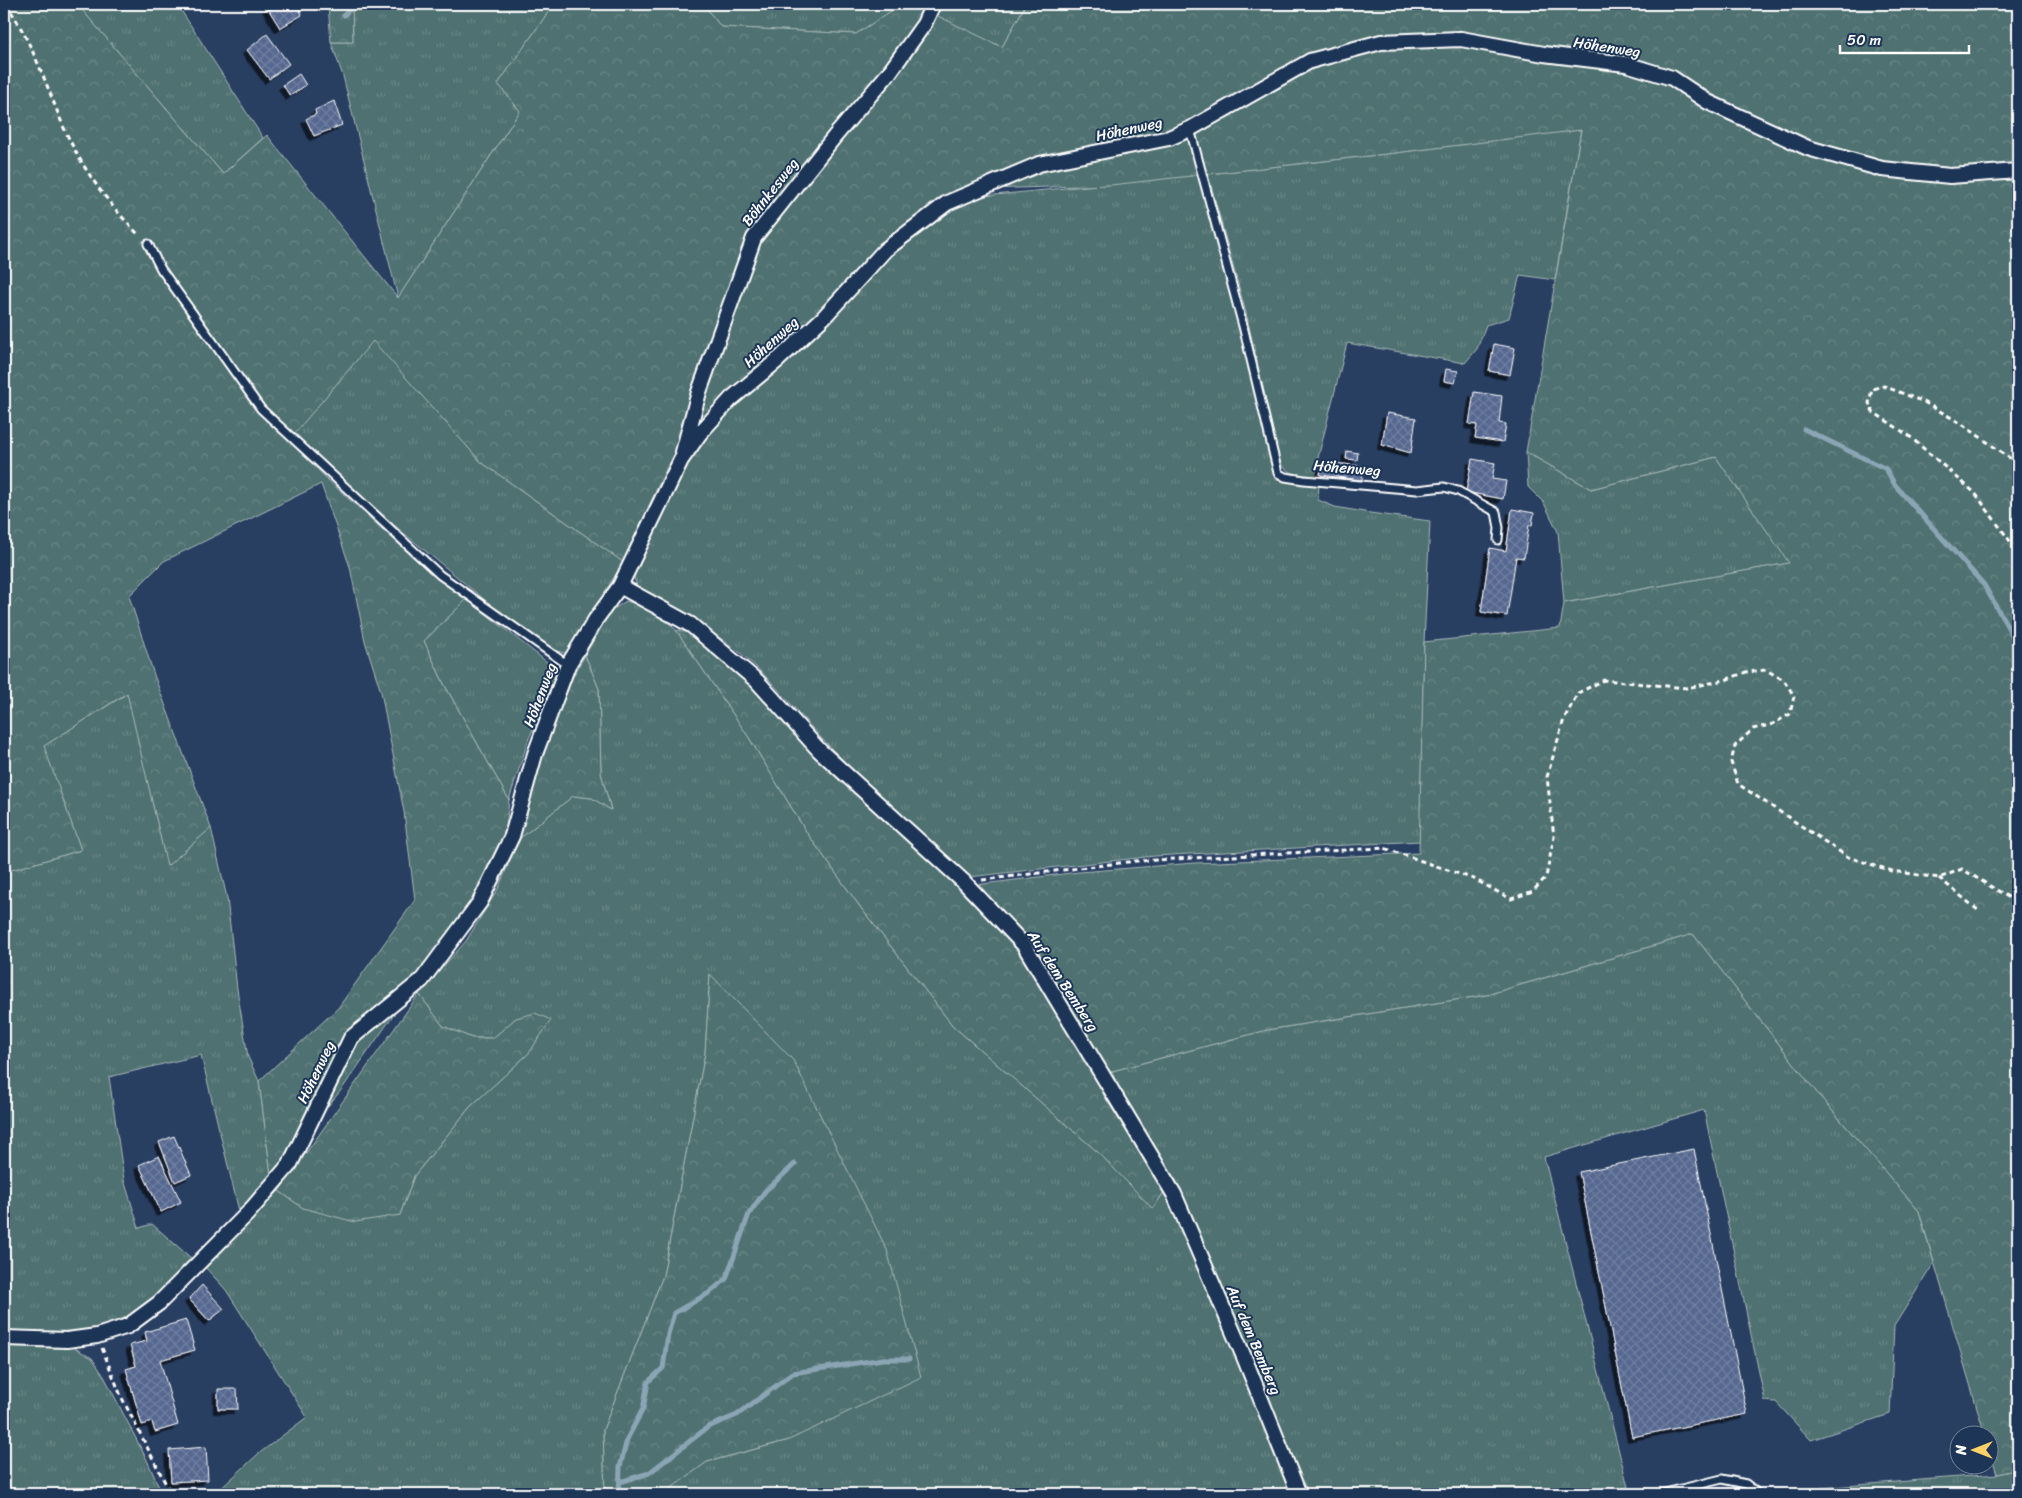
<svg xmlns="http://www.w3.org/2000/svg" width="2022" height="1498" viewBox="0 0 2022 1498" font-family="Sriracha,sans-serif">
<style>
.grass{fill:url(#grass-tufts);stroke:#a8b8b8}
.forest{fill:url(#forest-crowns);stroke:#a8b8b8}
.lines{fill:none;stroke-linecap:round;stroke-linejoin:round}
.stream{stroke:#8ba5b5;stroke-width:5}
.building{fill:url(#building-cross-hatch);stroke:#fff;filter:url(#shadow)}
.service-casing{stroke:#fff;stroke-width:11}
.minor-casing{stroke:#fff;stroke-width:18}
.path{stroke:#fff;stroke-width:3;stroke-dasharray:5 4;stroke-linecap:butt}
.service{stroke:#1d3557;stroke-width:7}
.minor{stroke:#1d3557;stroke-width:14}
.labels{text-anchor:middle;stroke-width:4;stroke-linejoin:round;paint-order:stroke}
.street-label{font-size:15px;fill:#fff;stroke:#1d3557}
</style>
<defs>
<pattern id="grass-tufts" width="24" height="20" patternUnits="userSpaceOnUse" patternTransform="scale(1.25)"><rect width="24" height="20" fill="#507171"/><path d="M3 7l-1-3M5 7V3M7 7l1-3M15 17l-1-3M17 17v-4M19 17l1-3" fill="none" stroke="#6a8686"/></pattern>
<pattern id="forest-crowns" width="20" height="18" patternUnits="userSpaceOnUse" patternTransform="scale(1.25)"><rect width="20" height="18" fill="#507171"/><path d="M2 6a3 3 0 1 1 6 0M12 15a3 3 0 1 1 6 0" fill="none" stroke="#6a8686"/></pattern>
<pattern id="building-cross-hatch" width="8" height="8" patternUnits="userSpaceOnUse" patternTransform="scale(1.25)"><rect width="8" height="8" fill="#576890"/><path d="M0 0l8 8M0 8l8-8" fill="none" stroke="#707fa1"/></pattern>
<filter id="shadow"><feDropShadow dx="-4.5" dy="4.5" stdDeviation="0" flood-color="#0009"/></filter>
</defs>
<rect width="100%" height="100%" fill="#293f62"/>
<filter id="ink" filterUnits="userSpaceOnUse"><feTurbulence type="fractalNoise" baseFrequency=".02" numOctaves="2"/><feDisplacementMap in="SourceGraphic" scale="10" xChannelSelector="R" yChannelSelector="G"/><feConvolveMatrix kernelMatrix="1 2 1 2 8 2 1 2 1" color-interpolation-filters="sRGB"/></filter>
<g filter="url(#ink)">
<path class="grass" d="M77,4h100l86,134 -40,36z
M352,4h202l-56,80 22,27 -122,187 -55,-222 -12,-34h22z
M703,4h199l-46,30 -135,-7z
M937,4h89l-24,43 -69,-32z
M1581,129l-26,151 -35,-5 -11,43 -23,7 -9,24 -12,14 -118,-20 -29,115 -2,18c-15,-2 -28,0 -36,-14l-34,-149 -38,-139 187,-21z
M1199,175l47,178 29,126 44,5 -1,16 17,7 35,6 60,8 -6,121 -4,199 -265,15 -186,21c-46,-44 -95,-85 -139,-130 -26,-26 -48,-56 -75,-81 -33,-32 -78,-54 -117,-77l-4,-11 3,-14c17,-32 30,-68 48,-99 24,-41 63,-68 97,-100 37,-34 70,-73 106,-108 23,-21 59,-44 86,-60z
M373,340l108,122 142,100 -53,89 -6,2 -13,-4 -60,-44 -97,-80 -101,-90z
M1526,452l65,37 125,-32 74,106 -226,40 -6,-71 -14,-29 -16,-16z
M467,599l90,71 -4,16 -24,52 -20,62 -65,-116 -20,-43z
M626,601c20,6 35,14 50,29l72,106 59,97 54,75 92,118 147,128 53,54 11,-16 56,121 72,178 -9,3h-620l44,-32 82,-22 -79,-466 -5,79 -42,223 -60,154 2,64h-390l42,-39 50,-38 -81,-127 -22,-24 75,-75 24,17 97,7 14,-39 56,-69 59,-54 -13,-35 -23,20h-21l-29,-12 -24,-32 47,-53 32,-52 21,-50 54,-43 19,2 19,12 -10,-37 -2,-84 -14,-34 26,-44z
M128,693l39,173 44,-38 16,70 10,91 11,68 11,24 12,94 -32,36 -38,-156 -92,22 15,103 15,48 13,-4 39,34c-12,13 -22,29 -35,41 -46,40 -95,35 -152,32v-459l77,-22 -38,-104z
M1693,934l125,160 101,117 15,52 -40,63 -4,88 -79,26 -35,-38 -11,-1 -61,-291 -160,47 84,330 -20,7h-304l-144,-336 -45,-77 -3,-10 155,-41 219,-35z
M4,1343l69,4 19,11 13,20 42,82 15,34h-158z
M2018,1469v25h-198v-6l177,-14z"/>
<path class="forest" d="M4,4h73l146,170 44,-39 131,163 122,-187 -22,-27 56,-80h149l18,23 135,7 46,-30h11l89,43 24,-43h992v1465l-21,5 -7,-24v-14l-5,-1 -66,-224 -101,-117 -125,-160 -207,61 -219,35 -155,41 -9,23 61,98 -11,17 -53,-55 -147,-128 -92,-118 -54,-75 -59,-97 -72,-106 14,3 61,45 167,172 41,37 120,-15 116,-9 224,-10 5,-211 136,-14 4,-25 225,-40 -73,-106 -125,32 -65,-37 55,-322 -186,23 -284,32 -155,5 -73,62 -102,101 -80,69 -35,47 -43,93 -142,-100 -108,-121 -84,99 39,40 109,99 30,20 -43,42 20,43 65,116 -3,27 -21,56 -27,47 -45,57 -71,102 -71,86 -12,-94 79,-73 77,-108 -11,-88 -23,-120 -16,-51 -15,-74 -29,-83 -157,77 -35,35 25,79 57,153 -44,38 -40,-173 -83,53 37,104 -77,22z
M328,4h24l1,38h-22z
M585,655l14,34 2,84 10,37 -19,-12 -19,-2 -54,43c16,-49 25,-103 48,-150 5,-12 12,-23 18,-34z
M710,974l83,86 94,190 34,127 -132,63 -82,22 -44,32h-58l-2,-64 60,-154 42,-223z
M419,994l24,32 29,12h21l23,-20 19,-5 16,7 -22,33 -59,54 -56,69 -14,39 -45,7 -52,-14 -24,-17z"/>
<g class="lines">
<path class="stream" d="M344,15l11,-11
M1804,429l82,40 9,16 89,100 34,60
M620,1482l29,-9 59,-46 29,-12 56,-42 90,-14h26
M619,1494l1,-27 7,-28 16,-30 5,-27 15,-14 5,-34 6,-21 35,-20 17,-14 23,-65 16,-23 30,-27"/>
</g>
<path class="building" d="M272,4h15l2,3 8,-3 5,11 -22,13 -13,-21z
M267,34l22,30 -20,15 -22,-29z
M299,74l7,11 -16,11 -7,-11z
M334,101l8,24 -28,11 -8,-17 10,-5 -1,-4z
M1494,344l21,4 -5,27 -21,-4z
M1446,369l12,2 -3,12 -11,-2z
M1474,392l28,4 -3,27 7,1 -3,18 -28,-4 2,-13 -8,-1z
M1387,413l29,5 -5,35 -29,-8z
M1347,451l11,2 -1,7 -11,-1z
M1472,459l23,4 -3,16 14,2 -3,18 -37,-7z
M1322,462l41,4 -1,14 -42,-5z
M1512,509l22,4 -2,12h-3l-5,33 -8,-1 -9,59 -26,-4 9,-64 16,3z
M174,1136l17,39 -16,7 -16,-40z
M1694,1149l53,265 -115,23 -53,-265z
M159,1156l22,46 -20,10 -22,-47z
M202,1285l22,24 -15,12 -20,-22z
M186,1320l9,30 -35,10 18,65 -23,7 -3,-10 -10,3 -16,-56 10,-3 -6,-21 17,-4 -2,-9z
M218,1389h19l1,20h-20z
M206,1447l2,33 -37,2 -2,-32z"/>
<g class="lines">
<defs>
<path id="service" d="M1190,129l53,197 35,147 7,4 19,3 113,10 27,-3 14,4 38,21 3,16 -1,12
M148,244l13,25 100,140 179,166 128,90
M1661,1494l61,-15 24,5 12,10"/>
<path id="minor" d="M683,452l16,-60 55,-154 81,-102 54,-63 35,-49 9,-20
M620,586l71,39 66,56 62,69 145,132 60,63 150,249 70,163 55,137
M4,1338l63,2 30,-4 31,-10 31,-23 89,-90 42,-49 61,-126 71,-58 58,-78 32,-66 23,-82 33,-89 28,-46 24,-33 61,-126 19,-27 31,-34 48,-40 44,-41 62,-68 62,-47 92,-39 130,-26 21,-9 120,-68 71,-19 80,-3 83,15 82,10 46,14 36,24 100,46 74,21 68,7 68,-5"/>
</defs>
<use href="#service" class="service-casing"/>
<use href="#minor" class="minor-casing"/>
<path class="path" d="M6,4c26,37 41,83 58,124 18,41 45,77 76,108
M2018,464l-56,-40 -38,-22 -40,-16 -12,3 -3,14 4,9 35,23 67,58 43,59
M1939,878l40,33
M982,880l154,-19 248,-13 90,31 37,20 22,-8 13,-14 8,-40 -7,-60 17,-58 14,-26 26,-13 83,8 38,-8 21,-8 20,-2 18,10 10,16 -4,18 -17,10 -20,5 -18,17 -4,16 7,22 110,73 44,14 47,7 23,-9 56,34
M102,1348l19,48 50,98"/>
<use href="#service" class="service"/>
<use href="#minor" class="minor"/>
</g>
</g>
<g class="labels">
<g class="street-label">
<text transform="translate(1607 47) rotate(9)" y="5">Höhenweg</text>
<text transform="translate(1129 129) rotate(-12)" y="5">Höhenweg</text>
<text transform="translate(770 192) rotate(-52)" y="5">Böhnkesweg</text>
<text transform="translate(771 342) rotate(-42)" y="5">Höhenweg</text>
<text transform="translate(1347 468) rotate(5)" y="5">Höhenweg</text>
<text transform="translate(540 695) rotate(-69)" y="5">Höhenweg</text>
<text transform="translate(1063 981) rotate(57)" y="5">Auf dem Bemberg</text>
<text transform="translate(316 1072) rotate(-64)" y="5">Höhenweg</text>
<text transform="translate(1254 1340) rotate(67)" y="5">Auf dem Bemberg</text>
</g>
</g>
<rect width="2022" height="1498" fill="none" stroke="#1d3557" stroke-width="20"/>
<rect x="10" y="10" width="2002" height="1478" fill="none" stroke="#fff" stroke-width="2" filter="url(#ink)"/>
<g transform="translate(1974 1450) rotate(270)"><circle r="24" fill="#1d3557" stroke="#77869a"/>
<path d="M0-4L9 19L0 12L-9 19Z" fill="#ffd166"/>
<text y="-8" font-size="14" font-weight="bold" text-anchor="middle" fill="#ffffff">N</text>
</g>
<path d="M1840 45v8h129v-8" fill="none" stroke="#ffffff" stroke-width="2.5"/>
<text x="1847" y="45" font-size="15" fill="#ffffff" stroke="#1d3557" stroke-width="4" paint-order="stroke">50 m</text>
</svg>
